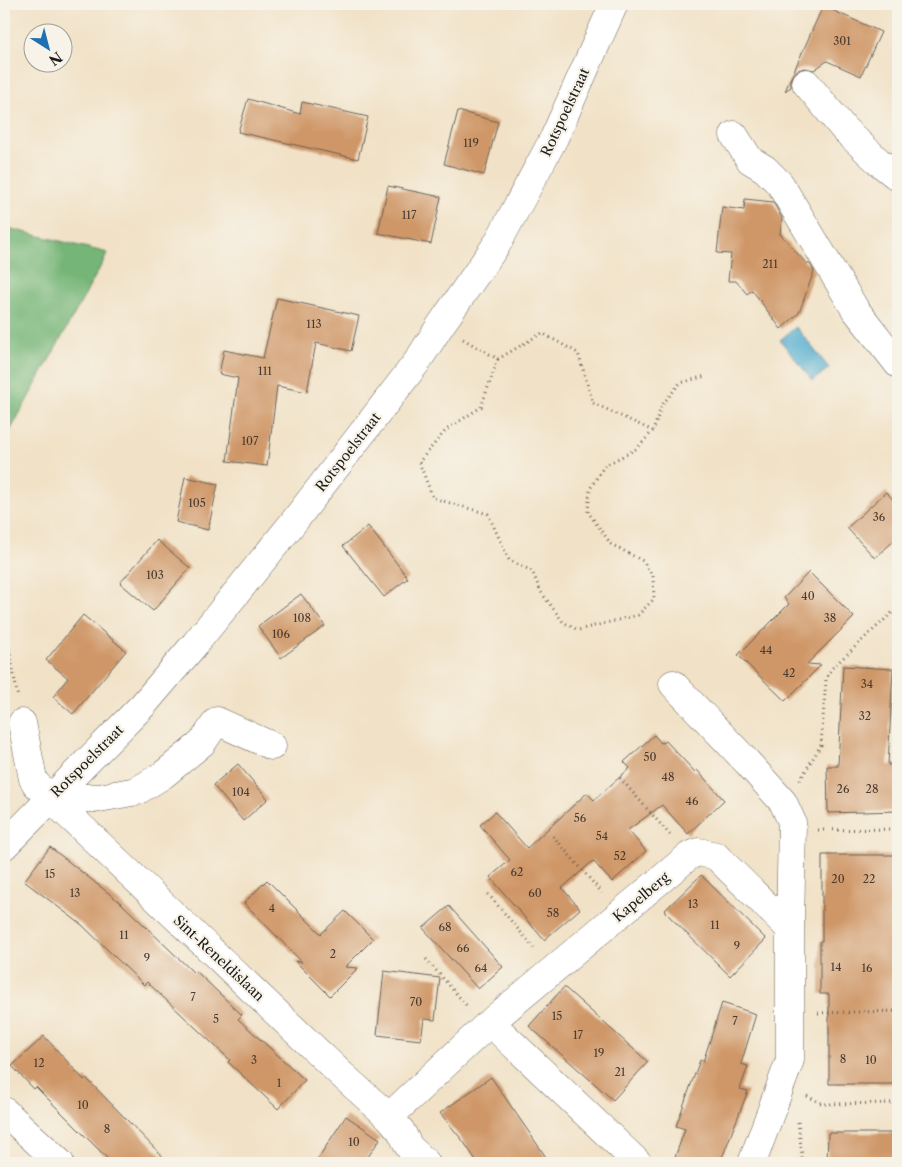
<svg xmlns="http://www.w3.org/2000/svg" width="902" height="1167" viewBox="0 0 902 1167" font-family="'Libre Caslon Text',serif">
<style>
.forest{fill:#74b577;stroke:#48684a}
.water{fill:#54aed1;stroke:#386576}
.building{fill:#cf9767}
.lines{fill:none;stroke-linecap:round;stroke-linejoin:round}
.minor-casing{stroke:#676158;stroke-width:29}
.path{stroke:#676158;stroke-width:3;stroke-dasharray:1 4;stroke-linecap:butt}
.minor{stroke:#fff;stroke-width:28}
.labels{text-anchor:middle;stroke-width:4.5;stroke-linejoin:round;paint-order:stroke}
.number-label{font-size:11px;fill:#493b2f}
.street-label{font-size:14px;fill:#1c1c1c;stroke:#f7f3e8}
</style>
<rect width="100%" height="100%" fill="#f7f3e8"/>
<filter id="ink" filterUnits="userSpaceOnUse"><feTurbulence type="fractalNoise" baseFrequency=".02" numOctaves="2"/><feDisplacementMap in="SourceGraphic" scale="10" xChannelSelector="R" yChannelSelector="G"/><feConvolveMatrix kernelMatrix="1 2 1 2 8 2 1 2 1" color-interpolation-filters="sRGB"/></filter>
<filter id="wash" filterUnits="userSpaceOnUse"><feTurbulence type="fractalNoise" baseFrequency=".0096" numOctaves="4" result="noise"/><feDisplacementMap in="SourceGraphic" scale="20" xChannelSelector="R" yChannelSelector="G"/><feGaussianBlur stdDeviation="1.12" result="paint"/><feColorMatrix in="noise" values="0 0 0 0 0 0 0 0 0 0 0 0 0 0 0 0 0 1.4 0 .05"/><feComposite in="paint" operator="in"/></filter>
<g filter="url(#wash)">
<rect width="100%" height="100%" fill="#f1e2c7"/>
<path class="forest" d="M4,227l104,26 -104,189z"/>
<path class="water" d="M796,327l33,41 -16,13 -33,-41z"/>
<g id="blocks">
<path class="building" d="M823,6l58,26 -20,44 -34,-15 -13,9 -10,-2 -8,3 -5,7v9l-6,4z
M248,99l52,15 2,-12 66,15 -10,42 -120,-27z
M458,111l40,11 -14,53 -40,-11z
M388,186l53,11 -10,47 -53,-11z
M745,199l28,3 9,16 -2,16 26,29 4,1 4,7 -15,42 -18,16 -29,-39 -5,4 -11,-13h-8l3,-27 -14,-1 5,-46 22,3z
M277,298l82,18 -8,35 -35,-8 -9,49 -30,-6 -10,80 -40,-5 11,-83 -19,-4 5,-24 39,8z
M185,477l33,7 -10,46 -32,-8z
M886,492l12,13v32l-23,21 -28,-30z
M368,526l40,52 -24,19 -41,-51z
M157,540l33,28 -37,43 -33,-28z
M809,572l45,45 -47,47 14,1 -36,36 -47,-46 51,-51 -5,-6z
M301,594l24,32 -44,32 -23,-32z
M83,615l43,36 -53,63 -20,-17 15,-19 -22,-18z
M843,666l50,3 -5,96 10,-1v47l-70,2 -1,-47h11z
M654,735l7,8 5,-2 29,31 2,-2 27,30 -36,34 -26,-29 -34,25 18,21 -34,31 -19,-21 -31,27 18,21 -36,31 -54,-63 20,-17 -30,-35 15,-13 32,36 60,-55 7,7 36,-32 -6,-6z
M238,764l30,35 -25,22 -30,-36z
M50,847l71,56 73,70 2,-2 46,44 -4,4 67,61 -27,29 -50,-47 2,-2 -83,-78 -3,3 -62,-60 -58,-44z
M822,855h76v229h-69v-90h-9v-53h2z
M701,875l65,64 -36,37 -66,-65z
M267,880l54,54 24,-23 28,28 -28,28 13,1 -28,28 -35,-35 7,1 -58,-59z
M449,906l54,61 -25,22 -55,-61z
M384,971l56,7 -5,42 -11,-1 -3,21 -44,-5z
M564,987l84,75 -35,38 -84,-74z
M722,1003l34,11 -15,50 7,2 -8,23 8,2 -28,72h-47l12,-34 -9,-3 24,-66 3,2z
M44,1036l40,44 2,-2 83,85h-57l-76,-76 -2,2 -22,-23z
M491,1077l59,86h-72l-15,-22 -23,-28z
M346,1116l34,23 -16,24h-49z
M828,1133h70v30h-71z"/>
</g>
</g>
<g filter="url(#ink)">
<use href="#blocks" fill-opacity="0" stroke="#676158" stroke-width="1"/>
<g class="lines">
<defs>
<path id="minor" d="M806,83l38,46 35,33 19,15
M734,135l16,25 15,9 15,15 75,125 43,55
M22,723l11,56 4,6 304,289 48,43 12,14 8,16 17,16
M50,798h49l38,-7 26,-16 39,-32 15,-22 55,25
M4,846l139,-141 52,-61 97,-120 125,-162 23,-36 57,-82 57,-106 60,-134
M491,1023l147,140
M4,1111l56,52
M389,1117l97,-91 203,-170 10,-4 17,4 74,73 2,-107 -9,-20 -36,-40 -74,-78
M752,1163l38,-103v-131"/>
</defs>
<use href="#minor" class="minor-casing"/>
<path class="path" d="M463,339l35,20 44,-26 36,20 15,50 60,28 9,-26 18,-22 26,-7
M498,359l-17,48 -35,23 -27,32 14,36 55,16 21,46 23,11 9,21 22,30 15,8 60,-15 16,-16 -1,-23 -10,-15 -32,-17 -23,-32 2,-23 14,-23 32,-17 17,-18
M4,620l14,78
M620,778l50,57
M800,780l21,-35 5,-66 5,-10 64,-59
M818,830l80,-1
M553,836l49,57
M488,894l47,55
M426,959l41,47
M818,1013l80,-2
M807,1096l16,8 75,-1
M798,1122l5,41"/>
<use href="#minor" class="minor"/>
</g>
</g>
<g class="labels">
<g class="number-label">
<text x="842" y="45">301</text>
<text x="471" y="147">119</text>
<text x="409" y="219">117</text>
<text x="770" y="268">211</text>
<text x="314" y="328">113</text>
<text x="265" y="375">111</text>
<text x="250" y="445">107</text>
<text x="197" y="507">105</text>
<text x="879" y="521">36</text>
<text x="155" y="579">103</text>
<text x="808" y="600">40</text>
<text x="302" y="622">108</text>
<text x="830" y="622">38</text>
<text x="281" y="638">106</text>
<text x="766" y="654">44</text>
<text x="789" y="677">42</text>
<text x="867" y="688">34</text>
<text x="865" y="720">32</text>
<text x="650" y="761">50</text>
<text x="668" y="781">48</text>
<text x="843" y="793">26</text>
<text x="872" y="793">28</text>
<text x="241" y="796">104</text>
<text x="692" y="805">46</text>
<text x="580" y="822">56</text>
<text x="602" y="840">54</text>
<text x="620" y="860">52</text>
<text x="517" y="876">62</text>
<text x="50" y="878">15</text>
<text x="838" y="883">20</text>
<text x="869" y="883">22</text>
<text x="75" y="897">13</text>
<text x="535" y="897">60</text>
<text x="693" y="908">13</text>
<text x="272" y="912">4</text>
<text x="553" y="917">58</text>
<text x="715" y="929">11</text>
<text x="445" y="931">68</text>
<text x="124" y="939">11</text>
<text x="737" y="950">9</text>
<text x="463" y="952">66</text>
<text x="333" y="958">2</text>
<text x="147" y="962">9</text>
<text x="836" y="971">14</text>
<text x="481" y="972">64</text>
<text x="867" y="972">16</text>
<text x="193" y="1001">7</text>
<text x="416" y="1006">70</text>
<text x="557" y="1020">15</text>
<text x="216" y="1023">5</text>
<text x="735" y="1025">7</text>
<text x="578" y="1039">17</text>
<text x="599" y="1057">19</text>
<text x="843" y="1063">8</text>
<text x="254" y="1064">3</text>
<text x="871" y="1064">10</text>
<text x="39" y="1067">12</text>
<text x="620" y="1076">21</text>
<text x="279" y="1087">1</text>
<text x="83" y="1109">10</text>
<text x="107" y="1133">8</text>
<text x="354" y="1146">10</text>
</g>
<g class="street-label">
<text transform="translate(565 112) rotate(-65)" y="5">Rotspoelstraat</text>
<text transform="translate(348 452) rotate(-52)" y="5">Rotspoelstraat</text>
<text transform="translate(87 761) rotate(-45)" y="5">Rotspoelstraat</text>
<text transform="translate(641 897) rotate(-40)" y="5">Kapelberg</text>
<text transform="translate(219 958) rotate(43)" y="5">Sint-Reneldislaan</text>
</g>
</g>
<rect width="902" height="1167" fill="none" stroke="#f7f3e8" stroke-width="20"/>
<g transform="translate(48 48) rotate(144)"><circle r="24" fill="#f7f3e8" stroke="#9f9d96"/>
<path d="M0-4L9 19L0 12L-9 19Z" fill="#1f6fb2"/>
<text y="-8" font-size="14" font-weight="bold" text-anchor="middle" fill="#1c1c1c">N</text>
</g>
</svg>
